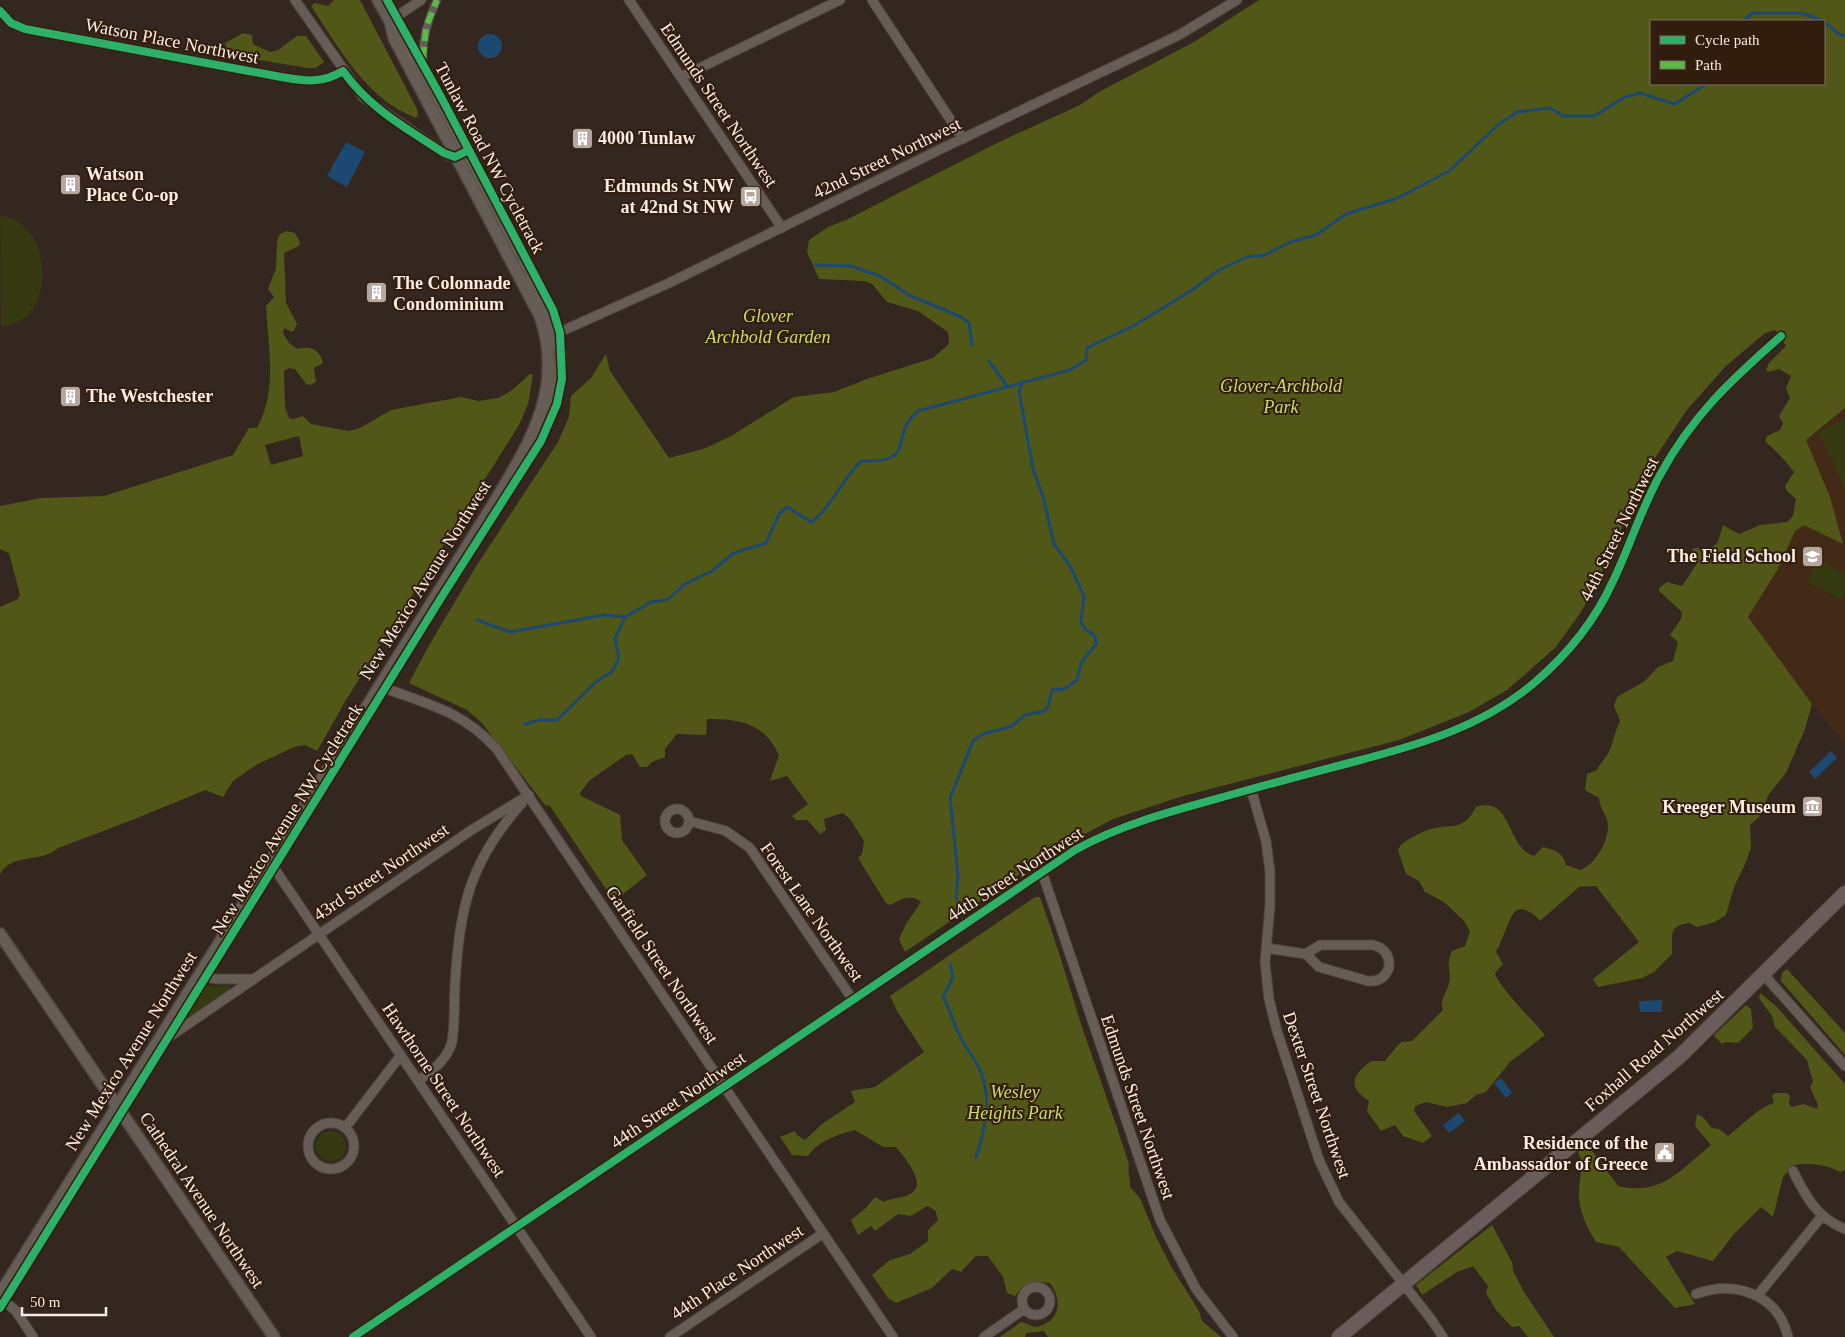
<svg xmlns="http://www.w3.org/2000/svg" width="1845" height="1337" viewBox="0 0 1845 1337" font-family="Georgia,serif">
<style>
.built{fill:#432a17}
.green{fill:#363a11}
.forest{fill:#515717;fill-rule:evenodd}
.water{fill:#1c4972}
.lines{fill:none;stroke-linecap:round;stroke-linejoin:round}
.stream{stroke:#1c4972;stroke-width:3}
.pedestrian-casing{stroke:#4f453e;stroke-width:9}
.minor-casing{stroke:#4f453e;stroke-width:11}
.tertiary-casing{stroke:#4f453e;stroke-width:14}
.primary-casing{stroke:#4f453e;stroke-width:16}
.pedestrian{stroke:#665d56;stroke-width:7}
.minor{stroke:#665d56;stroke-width:9}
.tertiary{stroke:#665d56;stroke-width:11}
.primary{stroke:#6a5c5a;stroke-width:14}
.quiet{stroke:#58b947;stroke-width:6;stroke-dasharray:12 6;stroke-linecap:butt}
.cycleway-casing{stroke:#311d0d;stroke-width:11}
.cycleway{stroke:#2db169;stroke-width:8}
.labels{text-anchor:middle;stroke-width:4;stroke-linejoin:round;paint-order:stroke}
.street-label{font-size:18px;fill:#fbece3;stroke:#311d0d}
.poi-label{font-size:18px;font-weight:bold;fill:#fbece3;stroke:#311d0d;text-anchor:start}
.park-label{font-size:18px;font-style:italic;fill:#ccdd63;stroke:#311d0d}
</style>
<rect width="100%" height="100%" fill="#33271f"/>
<path class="built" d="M1845,306v439l-106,-131 69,-105 -16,-160z"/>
<path class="green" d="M0,216c55,5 58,107 1,111z
M1845,419v69l-26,-57z
M1818,560l27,14v19l-3,7 -34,-18z
M204,986h25l2,4 -46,32 -2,-4z
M316 1146a15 15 0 1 1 30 0a15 15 0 1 1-30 0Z"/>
<path class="forest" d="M334,0h26l57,109 1,6 -2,3c-50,-19 -77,-70 -105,-112l4,-3 13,3z
M1259,0h586v408l-39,32 24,57 13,47 -39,-19 -9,6 -17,38 -30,48 64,87 -7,25 -19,44 -17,21 -10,23 -9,8 1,23 -5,14 -12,25 -8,28 -11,7 -18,5 -8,-4 -9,2 -6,4 -2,6v19l-18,18 -12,6 -44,9 -5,-8 46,-37 -43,-56 -17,1 -39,34c-5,-7 -20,-18 -27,-7 -5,7 -11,28 -17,38l7,12 -8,9c4,15 39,48 50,62l-35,27 -24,30 -10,3 -9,8 -20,4 -21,-5 -11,4 -1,5 18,25 -9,7 -20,-7 -8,-11 -14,6 -14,-20 2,-10c-23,-15 -16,-26 2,-40h14l12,-15 5,-4 10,-1 31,-31c-4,-11 4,-17 6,-27 3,-10 -4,-17 3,-32l13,-5 5,-14 -5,-10 -21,-20 -19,-10 -6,-11 -13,-7 -8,-24 2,-4c4,-5 22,-14 28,-16 22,-8 34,4 48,-23 37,-12 29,39 58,49l9,-9c12,3 20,5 23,18l14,5c15,-5 29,-29 28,-46 -1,-9 -9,-16 -9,-26l-14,-8 2,-16 10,-4c3,-7 11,-14 13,-21 4,-9 5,-18 10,-28l-6,-15 3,-9 28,-16 13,-14 15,-6 5,-19 -8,-7 11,-16 1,-7 -23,-21 1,-4 7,-5 15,4 16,-24 -6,-13 5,-1 11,3 10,-9 5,-17 16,9 21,-9 27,-3 6,-6 3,-17 -9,-8 -2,-5 9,-14c-9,-12 -18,-21 -29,-31l2,-5 13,-6 3,-6 -4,-8 11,-18 -4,-10 5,-12 -12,-7 -10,3 -3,-2 3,-7 17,-17 -11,-16 -10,3 -39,33 -40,45 -37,56 -53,118 -15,27 -26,36 -48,42 -38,22 -70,28 -216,56 -70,23 -58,31 -150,102 -6,-13 7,-15 15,-22c-9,-8 -21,-3 -30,3l-5,-2 -28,-45 4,-4 2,-13 -14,-22 -7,-6 -19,6 2,11 -6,4 -13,-14h-11l-4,-4 16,-12 -21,-28 -17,5 9,-26c-15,-32 -39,-36 -72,-36l-1,16 -29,-1 -12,15v8l-13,5 -5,5h-7l-8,-13 -6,1 -37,26 -9,12 1,3 39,19 2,25 25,35 -33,26 -64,-95 -5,-1 -64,-83 -14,-12 -58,-27 19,-36 47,-79 83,-126 11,-25 2,-21 20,-18 15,-24 4,17 59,87 37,-10 25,-12 63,-39 40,-5 33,-13 66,-21 15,-13 1,-5 -1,-8 -30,-21 -31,-9 -15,-18 -8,-3 -45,-2 -12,-27 2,-12 19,-13 18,-7 153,-78 81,-37 19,-13 95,-50zM1651,21h173v63h-173z
M243,33l9,2 1,9 17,8 8,-2 19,-14h9l18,26 -8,6h-8l-81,-13 -2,-12z
M287,231l8,2 5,9 -1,4 -15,7 2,50 11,21 -3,7 -2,1 -8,-4 -1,5 6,10 8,6c13,-3 22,-1 26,14l-9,5 2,14 -6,3 -4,-1 -11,-15 -6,-1 -5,3 1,36 4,11 4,1 10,-3 8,8 38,7 11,-3 31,-18 70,-13 18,4 19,-3 13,-7 19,-17 3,1 -5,29 -9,21 -173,275 -29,51 -12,-6 -11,2 -38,18 -23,16 -10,16 -18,-7c-47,20 -95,39 -144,57 -5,1 -8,6 -13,7 -18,7 -37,2 -48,20v-267l18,-8 2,-4 -11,-42 -9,-4v-43l41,-8 63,-2 129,-41 16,-27h8c21,-39 11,-80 9,-122l8,-9 -6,-8 8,-21 1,-27 3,-7zM299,436l4,20 -32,9 -6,-20z
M1035,897h5c15,42 28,84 41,127 16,47 33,93 48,140 -2,9 2,15 1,23l10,11 16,39 16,31 27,43 3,10 19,16h-173l-4,-6 -18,2 -1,4h-25l21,-15c7,1 12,7 19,4 22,-7 21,-28 10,-43 -16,-2 -26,-1 -35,13l-8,-3 -4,-16 -15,-21h-12l-15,16 -9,-3 -20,19 -36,15 -8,-5 -16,-23 18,-15 20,-6 18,-13v-11l10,-10 -3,-10 -8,-4 -16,10 -13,-2 -23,17 -4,-5 -13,9 -7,-15 15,-12 9,-11 9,5c7,-4 11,-3 18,-5 32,-7 4,-37 -6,-50h-13l-28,-17c-18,5 -36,10 -47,26l-16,-1 -12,-18 15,-6 2,4 8,5 17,-16 33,-22 -4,-11 24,-4 49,-35 -27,-41 -7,-15z
M1787,969l58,64v22l-64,-74 1,-8z
M1760,993l16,13 69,78v86l-5,2c-14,-8 -32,-9 -47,-7l-10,12 -10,40 -12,-10 -27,27 -21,27 -36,-10 -11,6 29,47 -20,4 -56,-61 -23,-5c-8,-13 -16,-28 -17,-44 -1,-16 6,-32 -1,-46l9,-8 31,42c44,10 62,-16 93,-41l-16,-19 2,-12 6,3 9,11 7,1 9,7c10,-7 33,-31 44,-32l2,-2 -2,-6 3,-3h12l3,3 -1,8 3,3 11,-3 14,5 1,-4 -8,-18 3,-5 -6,-22 -32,-33 -3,-11 -13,-18z
M1746,1005l5,4 2,19 -15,15 -12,-1 -4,2 -8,-8 1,-2z
M1492,1225l20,37 1,9 11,21 30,45h-26l-9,-11 -7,1 -16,-17 -10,-17 2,-7 -15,-20 -16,6 -35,23 -6,-10z"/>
<path class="water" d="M478 46a12 12 0 1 1 24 0a12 12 0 1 1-24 0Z
M346,142l19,10 -18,35 -20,-11z
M1831,751l6,7 -22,21 -6,-7z
M1662,1000v12h-22l-1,-11z
M1501,1078l11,15 -6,5 -12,-15z
M1459,1113l6,8 -16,12 -6,-8z"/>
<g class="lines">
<path class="stream" d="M1743,21l10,-8h49l21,8
M1824,22l15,12 6,2
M815,265l36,1 29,10 29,19 52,22 8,6 3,22
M989,361l18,25
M477,620l33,12 94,-17 21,2 26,-15 16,-2 18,-16 27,-13 22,-18 32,-10 13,-29 8,-7 24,15c17,-10 33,-45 50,-61 59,2 26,-24 57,-50l152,-41 16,-10 1,-12 48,-23 57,-35 27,-20 28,-13 18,-2 25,-13 26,-7 30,-21 52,-16 51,-27 50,-47 18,-12 33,-4 13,8h31l31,-19 15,-4 35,11 31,-20
M525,724l15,-4h17l40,-39 15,-9 7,-14 -4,-19 10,-22
M956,899l2,-23 -8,-78 23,-57 10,-7 27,-7 15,-12 19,-4 4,-4 4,-17 12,-1 13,-9 4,-17 15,-19 -1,-8 -10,-7 -4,-7 3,-26 -14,-30 -16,-22 -11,-47 -10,-28 -14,-78 4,-9
M950,964l3,13 -10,20c8,14 12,32 20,45 5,9 12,17 16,26 14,28 6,62 -3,90"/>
<defs>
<path id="pedestrian" d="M423,66c-2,-23 4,-45 14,-66"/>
<path id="minor" d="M295,0l68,97 81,56 5,3 11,-2
M629,0l153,228
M872,0l91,139
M0,11l11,12 14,6 256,48c24,4 40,7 62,-6
M390,21l31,-21
M681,77l159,-77
M551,336l118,-53 280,-138 230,-110 58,-35
M379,686c47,18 82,24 117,62l397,589
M1251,789l15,52 4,31v33l-5,57 4,37 8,32 42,129 20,42 92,117 12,18
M665 821a12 12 0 1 1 24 0a12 12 0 1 1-24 0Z
M689,821l37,10 24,17 103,152
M270,862l321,475
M1042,872l118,348 36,69 37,48
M1266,948l40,6 13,13 49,14c10,1 17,-3 21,-13 1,-12 -4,-20 -16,-23h-53l-14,9
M199,975l16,4h39
M1764,975l81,91
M156,1046l317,-217 56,-34
M418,1081c15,-11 29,-21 34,-39 3,-19 2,-39 3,-58 5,-77 14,-122 67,-181
M308 1146a23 23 0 1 1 46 0a23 23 0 1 1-46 0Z
M345,1128l56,-73
M1793,1171c13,26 24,47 52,58
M1022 1301a14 14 0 1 1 28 0a14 14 0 1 1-28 0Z
M1696,1294c39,-14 82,0 92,43
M1758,1295l64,-79
M0,1297l16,14 17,26
M353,1337l722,-487c47,-26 97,-39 148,-53 43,-12 87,-24 130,-35 65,-17 129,-35 181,-79 33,-28 61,-62 79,-102 17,-35 28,-72 47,-106 32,-59 71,-95 121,-139
M670,1337l152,-103
M984,1337l40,-28"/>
<path id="tertiary" d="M378,0l12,21 12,11 21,37 104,197 24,53 9,33 -1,27 -12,43 -10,17 -8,5
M0,934l274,403
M0,1294l491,-786c37,-62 75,-118 49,-192l-146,-278 -4,-17"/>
<path id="primary" d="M1339,1337l340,-280 166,-164"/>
</defs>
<use href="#pedestrian" class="pedestrian-casing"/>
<use href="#minor" class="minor-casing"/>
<use href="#tertiary" class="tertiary-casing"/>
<use href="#primary" class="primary-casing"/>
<use href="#pedestrian" class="pedestrian"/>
<use href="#minor" class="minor"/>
<use href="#tertiary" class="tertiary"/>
<use href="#primary" class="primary"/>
<path class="quiet" d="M423,59l3,-32 11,-27"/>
<defs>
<path id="cycleway" d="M0,11l11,12 14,6 256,48c24,4 40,7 62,-6 27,38 63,57 101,82l11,4 12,-6
M0,1308l441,-710 100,-157 16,-37 5,-25 -2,-46 -7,-23 -112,-213 -54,-97
M353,1337l722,-487c47,-26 97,-39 148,-53 43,-12 87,-24 130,-35 65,-17 129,-35 181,-79 33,-28 61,-62 79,-102 17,-35 28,-72 47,-106 32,-59 71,-95 121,-139"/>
</defs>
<use href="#cycleway" class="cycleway-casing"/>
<use href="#cycleway" class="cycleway"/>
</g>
<defs>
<symbol id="building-square" viewBox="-11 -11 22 22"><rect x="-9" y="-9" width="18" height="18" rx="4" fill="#b5a79e" stroke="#311d0d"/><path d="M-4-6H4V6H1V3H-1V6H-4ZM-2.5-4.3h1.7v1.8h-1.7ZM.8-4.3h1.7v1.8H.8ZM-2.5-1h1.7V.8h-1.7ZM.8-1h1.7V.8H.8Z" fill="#fff"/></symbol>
<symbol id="bus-square" viewBox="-11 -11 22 22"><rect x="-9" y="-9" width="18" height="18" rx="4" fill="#b5a79e" stroke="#311d0d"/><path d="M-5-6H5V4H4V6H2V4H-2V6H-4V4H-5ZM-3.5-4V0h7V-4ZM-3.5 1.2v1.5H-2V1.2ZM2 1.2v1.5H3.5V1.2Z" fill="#fff"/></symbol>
<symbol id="school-square" viewBox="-11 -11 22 22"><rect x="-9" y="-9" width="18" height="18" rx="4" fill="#b5a79e" stroke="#311d0d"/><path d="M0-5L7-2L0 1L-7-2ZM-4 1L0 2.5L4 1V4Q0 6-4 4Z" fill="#fff"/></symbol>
<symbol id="museum-square" viewBox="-11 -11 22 22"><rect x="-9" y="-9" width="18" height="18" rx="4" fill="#b5a79e" stroke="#311d0d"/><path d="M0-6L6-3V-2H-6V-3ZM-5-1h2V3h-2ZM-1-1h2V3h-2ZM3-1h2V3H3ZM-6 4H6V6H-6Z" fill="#fff"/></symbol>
<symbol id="civic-square" viewBox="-11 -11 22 22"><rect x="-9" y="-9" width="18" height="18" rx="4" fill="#b5a79e" stroke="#311d0d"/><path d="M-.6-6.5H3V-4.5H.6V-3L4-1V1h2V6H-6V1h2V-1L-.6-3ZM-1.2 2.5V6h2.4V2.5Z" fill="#fff"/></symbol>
</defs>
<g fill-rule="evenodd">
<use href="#building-square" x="570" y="126" width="25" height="25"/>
<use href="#building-square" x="58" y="172" width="25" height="25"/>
<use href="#bus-square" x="738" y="184" width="25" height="25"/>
<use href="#building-square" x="364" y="280" width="25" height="25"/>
<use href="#building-square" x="58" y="384" width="25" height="25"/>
<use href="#school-square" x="1800" y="544" width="25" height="25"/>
<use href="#museum-square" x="1800" y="794" width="25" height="25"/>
<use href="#civic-square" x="1652" y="1140" width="25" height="25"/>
</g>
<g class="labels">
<g class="street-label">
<text transform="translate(172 41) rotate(11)" y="6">Watson Place Northwest</text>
<text transform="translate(719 105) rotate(56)" y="6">Edmunds Street Northwest</text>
<text transform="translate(490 158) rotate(62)" y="6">Tunlaw Road NW Cycletrack</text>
<text transform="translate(887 158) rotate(-26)" y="6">42nd Street Northwest</text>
<text transform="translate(1619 529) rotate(-64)" y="6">44th Street Northwest</text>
<text transform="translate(425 580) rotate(-58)" y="6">New Mexico Avenue Northwest</text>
<text transform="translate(287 819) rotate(-58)" y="6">New Mexico Avenue NW Cycletrack</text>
<text transform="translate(381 872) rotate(-34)" y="6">43rd Street Northwest</text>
<text transform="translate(1015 874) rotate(-33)" y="6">44th Street Northwest</text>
<text transform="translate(812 912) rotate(55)" y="6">Forest Lane Northwest</text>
<text transform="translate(662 965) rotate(56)" y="6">Garfield Street Northwest</text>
<text transform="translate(1654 1050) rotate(-41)" y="6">Foxhall Road Northwest</text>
<text transform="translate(131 1051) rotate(-58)" y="6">New Mexico Avenue Northwest</text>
<text transform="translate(444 1090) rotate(56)" y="6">Hawthorne Street Northwest</text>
<text transform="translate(1317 1095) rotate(71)" y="6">Dexter Street Northwest</text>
<text transform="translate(678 1100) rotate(-34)" y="6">44th Street Northwest</text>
<text transform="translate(1138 1107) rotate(71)" y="6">Edmunds Street Northwest</text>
<text transform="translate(202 1200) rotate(56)" y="6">Cathedral Avenue Northwest</text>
<text transform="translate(737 1272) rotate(-34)" y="6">44th Place Northwest</text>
</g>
<g class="poi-label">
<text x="598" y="144">4000 Tunlaw</text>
<text x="86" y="180">Watson<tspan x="86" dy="21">Place Co-op</tspan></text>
<text x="734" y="192" text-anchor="end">Edmunds St NW<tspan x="734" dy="21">at 42nd St NW</tspan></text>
<text x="393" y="289">The Colonnade<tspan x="393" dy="21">Condominium</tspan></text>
<text x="86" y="402">The Westchester</text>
<text x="1796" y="562" text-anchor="end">The Field School</text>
<text x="1796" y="813" text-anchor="end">Kreeger Museum</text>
<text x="1648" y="1149" text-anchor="end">Residence of the<tspan x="1648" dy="21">Ambassador of Greece</tspan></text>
</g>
<g class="park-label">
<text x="768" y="322">Glover<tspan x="768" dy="21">Archbold Garden</tspan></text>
<text x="1281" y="392">Glover-Archbold<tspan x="1281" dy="21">Park</tspan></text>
<text x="1015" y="1098">Wesley<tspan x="1015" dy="21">Heights Park</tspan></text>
</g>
</g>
<rect x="1650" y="20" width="175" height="65" fill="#311d0d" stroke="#827063"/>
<rect x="1660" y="36" width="25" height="8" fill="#2db169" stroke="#827063"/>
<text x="1695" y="45" font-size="15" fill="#fbece3">Cycle path</text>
<rect x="1660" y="61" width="25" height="8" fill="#58b947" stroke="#827063"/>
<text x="1695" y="70" font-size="15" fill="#fbece3">Path</text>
<path d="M22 1307v8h84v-8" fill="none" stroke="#fbece3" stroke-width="2.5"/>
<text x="30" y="1307" font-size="15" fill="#fbece3" stroke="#311d0d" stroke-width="4" paint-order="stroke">50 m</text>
</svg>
